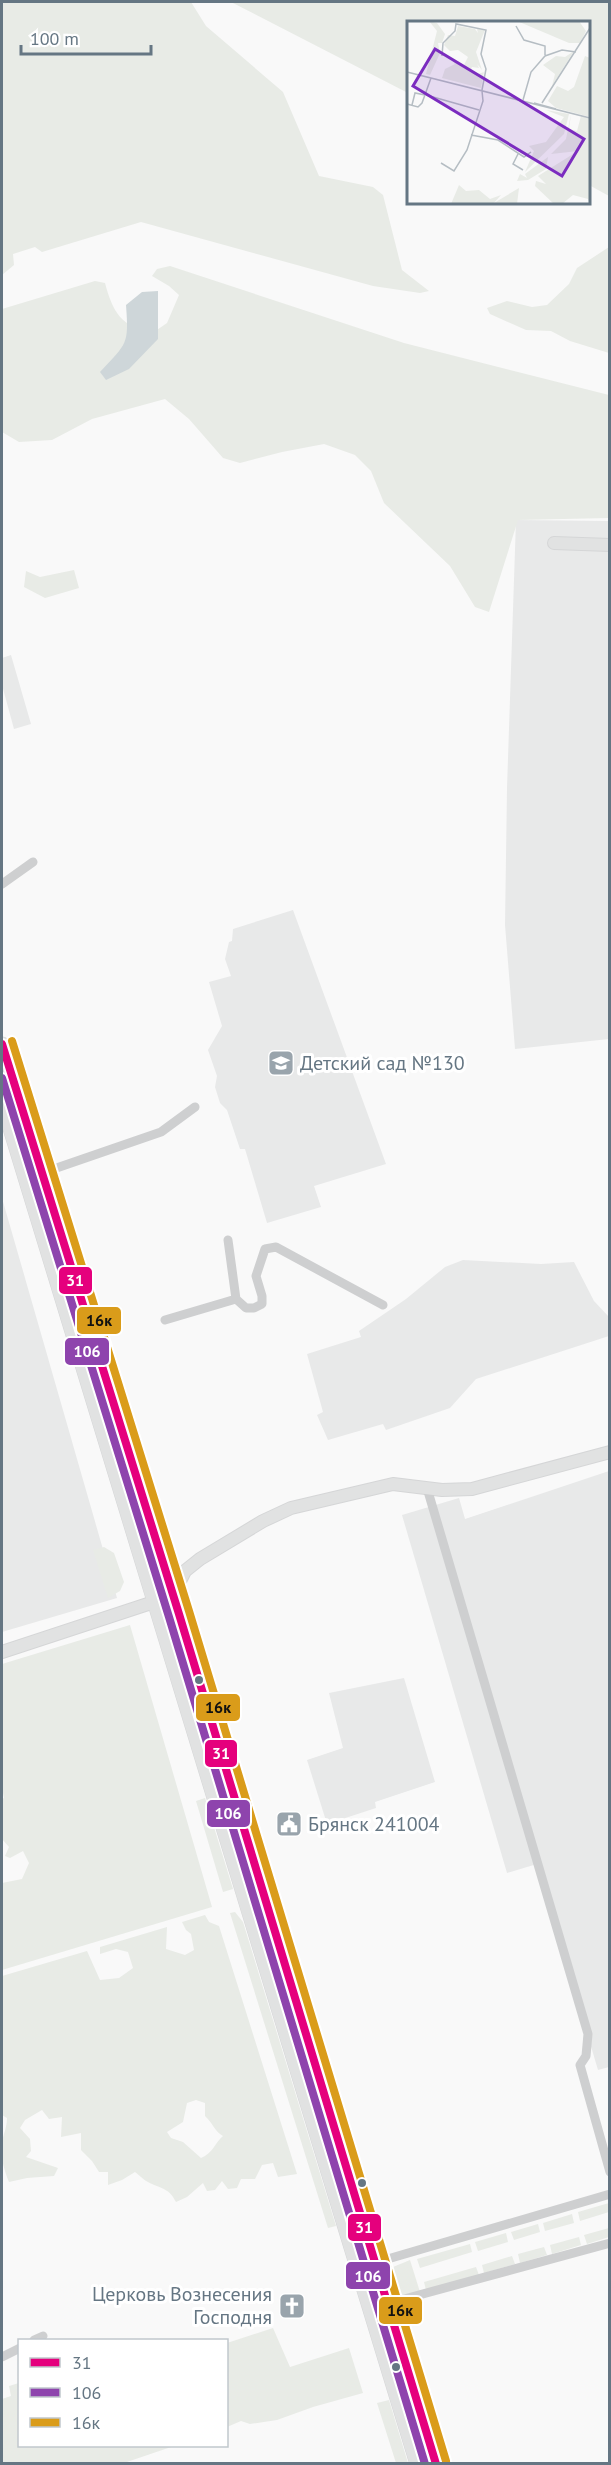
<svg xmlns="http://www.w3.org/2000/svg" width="611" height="2465" viewBox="0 0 611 2465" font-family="'PT Sans',sans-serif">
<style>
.built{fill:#e8e9e9}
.green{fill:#e8ebe6;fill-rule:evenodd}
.water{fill:#ced6d9}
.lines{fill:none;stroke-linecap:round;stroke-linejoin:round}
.secondary-casing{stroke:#d5d6d7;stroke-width:14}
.primary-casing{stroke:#d5d6d7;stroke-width:15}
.street{stroke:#cecfd0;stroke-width:9}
.secondary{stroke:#e1e2e2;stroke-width:12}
.primary{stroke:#e1e2e2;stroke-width:14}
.bus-1-casing{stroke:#fff;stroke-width:12}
.bus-2-casing{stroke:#fff;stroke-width:12}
.bus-3-casing{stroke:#fff;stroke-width:12}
.bus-1{stroke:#e5007d;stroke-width:8}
.bus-2{stroke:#8e44ad;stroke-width:8}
.bus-3{stroke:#da9c1a;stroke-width:8}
.bus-dot{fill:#657683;stroke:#fff;stroke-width:2}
.labels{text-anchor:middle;stroke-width:6;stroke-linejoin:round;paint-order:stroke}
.poi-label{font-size:20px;fill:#657683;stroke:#fff;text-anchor:start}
.inset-road{fill:none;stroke:#b5bdc3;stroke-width:1.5}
.view{fill:#7b2cbf;fill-opacity:0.15;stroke:#7b2cbf;stroke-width:3}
.inset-edge{fill:none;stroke:#657683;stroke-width:3}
.line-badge{stroke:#fff;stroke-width:2}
.badge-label{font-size:16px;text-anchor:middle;font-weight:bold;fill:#fff}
.pale-badge-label{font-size:16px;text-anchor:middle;font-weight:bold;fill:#111}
</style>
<rect width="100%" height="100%" fill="#f9f9f9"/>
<path class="built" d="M516,520l93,1v518l-94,10 -10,-124 2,-137z
M11,655l20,69 -17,5 -12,-44v-27z
M293,910l93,254 -72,22 7,21 -54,16 -22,-74h-5l-13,-39 -7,-7 -5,-16 2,-11 -9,-26 14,-24 -13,-44 22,-6 -6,-17 4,-17 3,-1 1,-12z
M2,1198l115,400 -115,34z
M463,1260l78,4 33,-2 20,39 15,16v19l-133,43 -26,29 -64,22 -3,-6 -55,16 -11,-25 6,-3 -16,-58 54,-17 -2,-6 47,-32 39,-32z
M609,1471v596l-11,3 -61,-206 -30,9 -105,-358 57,-17 6,21z
M404,1678l31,104 -60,20 1,6 -49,16 -20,-64 36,-12 -14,-55z"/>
<path class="green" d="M2,2h189l15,24 77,66 36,84 54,11 10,8 19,75 27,21 -9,2 -47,-7 -232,-64 -99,30 -7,-5 -22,7 1,11 -12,10z
M231,2h378v194l-20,-11 -1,-163h-180v71z
M609,247v106l-39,-12 -19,-10 -25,-1 -36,-16 -3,-6 20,-7 25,6 15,-2 22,-21 8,-16z
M170,266l234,77 205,52v123l-91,2 -29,92 -14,-5 -25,-41 -66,-63 -13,-32 -16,-16 -31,-11 -42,8 -42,11 -17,-5 -34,-39 -24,-20 -73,20 -40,21 -33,2 -17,-10v-123l93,-28 10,2c8,30 16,42 46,51l16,-11 12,-28 -10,-9 -17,-10 5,-7z
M74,570l5,18 -34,10 -21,-11 2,-16 14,6z
M104,1547l10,6 10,29 -4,9 -12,7 -15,-48z
M130,1625l82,282 -210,63v-87l20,-4 7,-16 -6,-12 -13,7 -5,-2 4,-9 -7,-8v-40l2,-1 -2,-10v-124z
M205,1798l28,91 -10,3 -27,-91z
M235,1912l8,10 93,304 -8,2 -98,-315z
M205,1915l4,7 10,4 78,248 -19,3 -5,-14 -11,2 -7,14h-14l-4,9 -9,1 -6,-8 -7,9 -8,1 -4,-8 -16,14 -11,5c-6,-12 -12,-13 -24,-18 -6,-2 -12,-8 -17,-12l-13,8 -14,5v-13h-9l-7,-11 -11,-11v-17l-20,4 1,-20 -13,2 -7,-9 -17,10 -5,8 10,11 1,12 -5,6 32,11 -4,8 -27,2 -18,4c-5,-13 -9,-25 -7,-39 1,-9 5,-15 5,-25l-5,-3v-139l85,-25 13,29 19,-2 14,-10 -5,-16 -12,-3 -16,5v-7l67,-20 -1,22 19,6 9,-5 -3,-16 -5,-4 -4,-8zM196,2100l9,3v13c8,7 9,15 18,20 -9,8 -10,17 -22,22l-18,-16 -12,-4 -4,-6 16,-10 4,-19z
M609,2203v9l-29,9 -2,-9z
M572,2214l2,9 -29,8 -2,-8z
M538,2224l2,8 -26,8 -3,-8z
M609,2228v9l-22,7 -3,-9z
M506,2233l2,9 -30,9 -3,-9z
M579,2237l2,8 -29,9 -2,-9z
M470,2244l2,8 -52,16 -3,-9z
M544,2247l3,8 -27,8 -2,-9z
M512,2256l3,8 -31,9 -2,-8z
M410,2260l10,32 -19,3 -8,-5 -4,-14 4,-9z
M476,2267l3,8 -53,15 -2,-8z
M273,2328l17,39 59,-19 14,45 -50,14 -36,13 -27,4 -9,-3 -14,6v-84z
M19,2383l1,63h154l-50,17h-122v-64l9,-3 -2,-10z
M389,2400l19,63h-12l-19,-60z"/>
<path class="water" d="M158,291v48l-29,30 -23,11 -6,-8c27,-29 29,-27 26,-67l16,-13z"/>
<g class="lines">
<defs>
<path id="secondary" d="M554,543l56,2
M173,1595l12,-24 15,-12 63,-38 28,-13 102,-24 49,6 30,-1 138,-37
M2,1652l152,-50"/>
<path id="primary" d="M2,1044l177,570 257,850
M2,1102l415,1362"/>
</defs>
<use href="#secondary" class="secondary-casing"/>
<use href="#primary" class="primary-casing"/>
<path class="street" d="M2,884l31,-22
M42,1173l119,-41 34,-25
M236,1299l10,9h8l8,-4v-8l-6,-20 9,-27 11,-2 107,58
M165,1320l71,-21 -8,-59
M427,1488l161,546 -2,22 -6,9 30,107
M374,2263l236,-69
M386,2304l224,-61
M34,2340l9,-4
M2,2357l18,-9"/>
<use href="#secondary" class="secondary"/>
<use href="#primary" class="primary"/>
<defs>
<path id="bus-1" d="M2,1044l177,570 257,850"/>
<path id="bus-2" d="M2,1078l167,539 256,847"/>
<path id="bus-3" d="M12,1041l177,570 257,850"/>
</defs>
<use href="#bus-1" class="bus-1-casing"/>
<use href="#bus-2" class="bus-2-casing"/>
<use href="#bus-3" class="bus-3-casing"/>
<use href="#bus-1" class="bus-1"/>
<use href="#bus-2" class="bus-2"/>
<use href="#bus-3" class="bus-3"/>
</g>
<defs>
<symbol id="school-square" viewBox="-11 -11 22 22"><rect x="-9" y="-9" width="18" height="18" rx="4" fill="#99a4ac" stroke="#fff"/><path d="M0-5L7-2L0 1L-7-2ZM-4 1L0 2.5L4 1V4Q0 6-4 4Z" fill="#fff"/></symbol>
<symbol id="civic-square" viewBox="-11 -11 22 22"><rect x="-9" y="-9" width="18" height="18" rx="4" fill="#99a4ac" stroke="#fff"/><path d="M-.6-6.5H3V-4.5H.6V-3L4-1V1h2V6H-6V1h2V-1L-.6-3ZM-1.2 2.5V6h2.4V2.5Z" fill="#fff"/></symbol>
<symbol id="church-square" viewBox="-11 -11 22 22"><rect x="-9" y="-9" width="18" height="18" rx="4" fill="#99a4ac" stroke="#fff"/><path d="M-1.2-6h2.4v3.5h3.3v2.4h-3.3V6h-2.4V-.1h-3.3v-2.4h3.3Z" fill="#fff"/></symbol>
</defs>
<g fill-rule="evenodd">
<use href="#school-square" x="266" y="1048" width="30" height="30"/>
<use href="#civic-square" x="274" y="1809" width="30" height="30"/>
<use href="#church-square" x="277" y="2291" width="30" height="30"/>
</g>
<g class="bus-dot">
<circle cx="199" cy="1680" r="5"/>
<circle cx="362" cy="2183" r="5"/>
<circle cx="396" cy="2367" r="5"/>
</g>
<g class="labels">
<g class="poi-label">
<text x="300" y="1070">Детский сад №130</text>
<text x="308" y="1831">Брянск 241004</text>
<text x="272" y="2301" text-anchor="end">Церковь Вознесения<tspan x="272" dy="23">Господня</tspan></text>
</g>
</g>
<g transform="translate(407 21)">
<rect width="183" height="183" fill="#f9f9f9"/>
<path d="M22,0l8,2 8,11 -3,9h-4l2,10 -10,22 -4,-1 11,-43zM110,0h62l7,10 -6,12h-11zM51,5l17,3 3,4 -1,-4 8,1 -9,22 6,18 -5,-6 2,4 -7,-1 -2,5 8,2 6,-2 1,-6 -4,22 -39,-10 3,-9 10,-5 -3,-4 12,5 4,-8 -10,-7 -8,1 -6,-6 4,-10 7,1zM167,30l-22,35 3,-12 -12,-9 13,-9 9,1zM178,35l5,2v59l-34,-9 -8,-7 9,-15 11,5 6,-4zM139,89l23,4 -5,20 -39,38 9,-21 -5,-5 17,-4 18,-25zM164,93l-2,15 8,2 4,-15 9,3v85l-2,-5 -15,-4 -11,9h-8l-19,-18 1,-5 10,3 -8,-8 40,-25 -27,3 15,-15zM141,136l-2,12 -18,11 -11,1 3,-7 7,4 -2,-4zM52,164l7,6 13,-1 11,9 11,-4 -7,8 25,-15 -2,16h-66z" fill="#e8ebe6"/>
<path class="inset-road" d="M109,5l8,14 21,6v9M35,35l1,-13 12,-12 1,-7 30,6 -5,24 5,15 -4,21M0,51l183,46M19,74l53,15M116,79l8,-28 14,-16 17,-6 14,2M127,82l22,6M135,82l48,-75M0,83l11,3 4,-4 9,-25M5,84l3,-12 10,2M64,114l27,5 26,17 7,-5M111,133l-5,10 10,6M34,142l13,8 13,-21 16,-49 -1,-10"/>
<path class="view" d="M28,28l149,90 -22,37 -149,-90z"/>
<rect width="183" height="183" class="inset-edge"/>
</g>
<g class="line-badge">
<rect x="58" y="1266" width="35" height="29" rx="6" fill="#e5007d"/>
<rect x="76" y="1306" width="46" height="29" rx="6" fill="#da9c1a"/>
<rect x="64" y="1337" width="46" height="29" rx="6" fill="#8e44ad"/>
<rect x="195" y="1693" width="46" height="29" rx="6" fill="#da9c1a"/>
<rect x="204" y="1739" width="34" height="29" rx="6" fill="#e5007d"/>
<rect x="206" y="1799" width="45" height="29" rx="6" fill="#8e44ad"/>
<rect x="347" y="2213" width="35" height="29" rx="6" fill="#e5007d"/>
<rect x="345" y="2261" width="46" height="29" rx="6" fill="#8e44ad"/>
<rect x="378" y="2296" width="45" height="29" rx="6" fill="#da9c1a"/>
</g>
<g class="badge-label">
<text x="75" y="1286">31</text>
<text x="87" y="1357">106</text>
<text x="221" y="1759">31</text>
<text x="228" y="1819">106</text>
<text x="364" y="2233">31</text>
<text x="368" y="2282">106</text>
</g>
<g class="pale-badge-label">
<text x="99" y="1326">16к</text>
<text x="218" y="1713">16к</text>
<text x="400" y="2316">16к</text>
</g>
<rect width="611" height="2465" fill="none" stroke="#657683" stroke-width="6"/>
<rect x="18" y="2339" width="210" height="108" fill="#ffffff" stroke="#c1c8cd" stroke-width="1.5"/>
<rect x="30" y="2358" width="30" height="9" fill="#e5007d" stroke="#c1c8cd" stroke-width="1.5"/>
<text x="72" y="2369" font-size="18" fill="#657683">31</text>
<rect x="30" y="2388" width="30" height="9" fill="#8e44ad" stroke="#c1c8cd" stroke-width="1.5"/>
<text x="72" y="2399" font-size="18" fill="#657683">106</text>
<rect x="30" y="2418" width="30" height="9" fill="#da9c1a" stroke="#c1c8cd" stroke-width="1.5"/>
<text x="72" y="2429" font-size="18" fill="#657683">16к</text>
<path d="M21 45v9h130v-9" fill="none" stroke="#657683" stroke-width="3"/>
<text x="30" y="45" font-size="18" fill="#657683" stroke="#ffffff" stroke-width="4.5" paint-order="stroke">100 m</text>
</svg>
